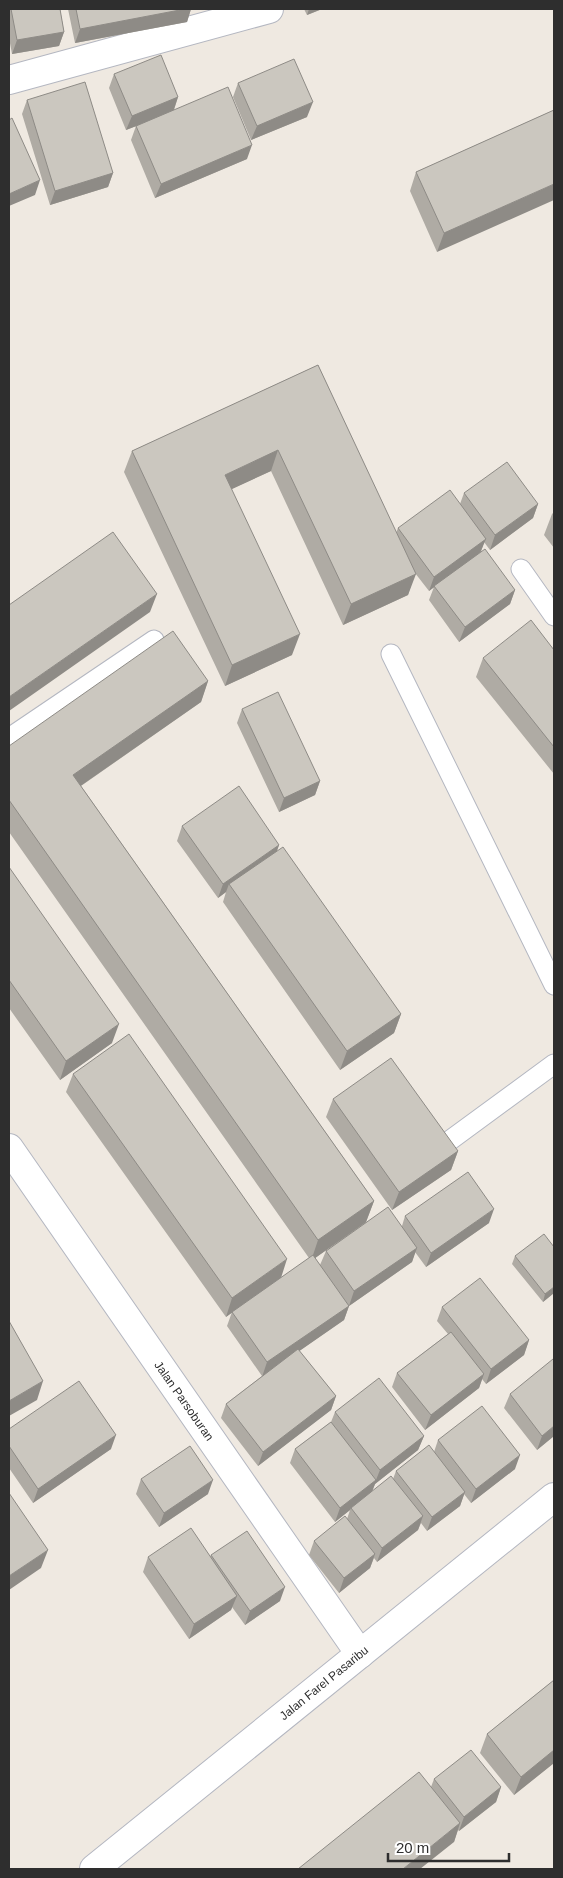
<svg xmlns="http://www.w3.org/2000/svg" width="563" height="1878" viewBox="0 0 563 1878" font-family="Helvetica,sans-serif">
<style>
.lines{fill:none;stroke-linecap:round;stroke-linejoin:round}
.lane-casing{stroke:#b4b7c1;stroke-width:21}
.street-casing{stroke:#b4b7c1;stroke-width:30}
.secondary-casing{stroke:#b4b7c1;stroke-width:30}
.lane{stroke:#fff;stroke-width:19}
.street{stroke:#fff;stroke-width:28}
.secondary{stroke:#fff;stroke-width:28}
.wall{fill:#afaba4}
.shaded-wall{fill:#8e8b86}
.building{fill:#cbc7bf;stroke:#8e8b86}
.labels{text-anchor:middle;stroke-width:4.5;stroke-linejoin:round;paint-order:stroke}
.street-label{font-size:12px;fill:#2e2e2e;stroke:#fff}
</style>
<rect width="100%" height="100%" fill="#efe9e1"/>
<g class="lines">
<defs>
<path id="lane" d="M521,569l33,47
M391,654l163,331
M9,738l145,-98
M449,1141l105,-77"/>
<path id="street" d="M9,80l260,-71
M9,1148l351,506"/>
<path id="secondary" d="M94,1869l460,-372"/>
</defs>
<use href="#lane" class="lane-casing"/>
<use href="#street" class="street-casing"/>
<use href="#secondary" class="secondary-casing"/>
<use href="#lane" class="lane"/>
<use href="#street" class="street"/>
<use href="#secondary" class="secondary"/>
</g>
<path class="wall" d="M9,9h51l4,23 -5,14 -47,8 -3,-16z
M68,9h123l-4,13 -112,21z
M304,9h18l-15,6z
M114,74l64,23 -4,13 73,49 -92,39 -24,-58 5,-14 -10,4 -17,-42z
M238,83l69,34 -56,23 -18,-43z
M27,100l86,73 -5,14 -58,18 -28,-91z
M554,110l-117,142 -27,-61 6,-19z
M318,365l78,168 2,-5 62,-24 4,-11 74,11 -5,14 -43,32 -6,-8 -3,10 34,38 -5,14 -51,38 -30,-42 5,-13 -5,4 -14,-18 -7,22 -65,30 -72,-154 -40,18 61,166 -67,31 -101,-214 8,-21z
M554,512v36l-10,-13 8,-21z
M554,650v124l-78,-97 7,-19z
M208,681l-7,21 -120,84 293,415 -8,21 36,4 3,-10 84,7 -63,44 -11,-15 -3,10 -63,44 -29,-41 6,-14 14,-11 -25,18 34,48 -5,14 -45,31 37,45 -5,14 -73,56 -37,-48 5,-14 36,-28 -35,-50 5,-14 -6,5 -160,-225 7,-18 200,210 36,-26 -300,-426v-86z
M242,709l78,72 -5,14 -36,17 -42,-89z
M182,826l97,19 -2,6 124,163 -7,19 -54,37 -117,-168 3,-10 -8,6 -41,-57z
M9,867l103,176 -52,37 -51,-72z
M333,1099l125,52 -7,19 -59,40 -66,-93z
M515,1256l39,37 -11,9 -31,-38z
M442,1307l87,33 -5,15 -38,29 -4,-5 -3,9 -54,42 -33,-43 5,-14 51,-39 -11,-13z
M510,1394l44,42 -17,14 -33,-42z
M335,1412l89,24 -6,14 -43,34 -3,8 21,-13 3,-8 38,-19 4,-12 77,29 -44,34 -7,-9 -4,12 -33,25 -6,-8 -3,7 -41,32 -3,-4 -4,10 -31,25 -30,-38 5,-14 33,-22 3,-9 -15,12 -45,-59 5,-14 36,-27z
M9,1429l102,20 -78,54 -24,-35z
M141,1479l67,15 -49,33 -23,-33z
M211,1555l69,46 -35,24 -13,-18 -1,3 -42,29 -46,-67 5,-15h62z
M554,1680v83l-40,32 -34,-42 7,-19z
M434,1779l67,8 -5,15 -37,29 -1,-1 -4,12 -23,-55z"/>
<path class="shaded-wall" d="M185,9h6l-4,13 -112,21 5,-14z
M309,9h13l-15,6z
M64,32l-5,14 -47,8 5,-14z
M178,97l-5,15 -47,18 6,-14z
M313,102l-6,15 -56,23 6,-14z
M252,145l-5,14 -92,39 6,-14z
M113,173l-5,14 -58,18 5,-14z
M40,180l-5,15 -26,11v-12z
M554,184v16l-117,52 7,-19z
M278,450l-7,21 -54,25 8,-21z
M538,504l-5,14 -43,32 5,-15z
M486,539l-6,14 -51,38 5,-14z
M416,574l-8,21 -65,30 8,-21z
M515,590l-5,14 -51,38 6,-15z
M157,594l-7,18 -141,99v-14z
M300,634l-8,21 -67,31 7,-21z
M208,681l-7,21 -135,94 7,-21z
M320,781l-5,14 -36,17 5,-14z
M279,845l-5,14 -45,25 -3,8 -8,6 5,-14z
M401,1014l-7,19 -54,37 7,-19z
M119,1024l-7,19 -52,37 6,-19z
M458,1151l-7,19 -59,40 7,-18z
M374,1201l-8,21 -55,39 7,-21z
M494,1209l-5,14 -63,44 5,-14z
M417,1248l-5,14 -63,44 5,-15z
M287,1259l-6,19 -55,39 6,-19z
M554,1287v6l-11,9 2,-8z
M349,1306l-5,14 -82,57 5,-15z
M529,1340l-5,15 -38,29 5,-15z
M484,1374l-5,14 -54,42 6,-15z
M43,1381l-6,19 -28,16v-15z
M336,1396l-5,14 -73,56 5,-14z
M554,1426v10l-17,14 5,-14z
M116,1435l-5,14 -78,54 5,-14z
M424,1436l-6,14 -43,34 -4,10 -20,14 -1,2 -15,12 5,-14 36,-28 4,-10z
M520,1455l-5,14 -44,34 5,-14z
M213,1480l-5,14 -49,33 5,-14z
M465,1492l-5,14 -33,25 5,-14z
M423,1516l-5,14 -41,32 5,-14z
M48,1550l-7,18 -32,22v-14z
M375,1554l-5,14 -31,25 5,-15z
M285,1587l-5,14 -35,24 5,-14z
M237,1596l-6,14 -42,29 5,-15z
M554,1750v13l-40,32 7,-18z
M501,1787l-5,15 -37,29 5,-14z
M460,1823l-6,19 -34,27h-17z"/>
<path class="building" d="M11,9h49l4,23 -47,8z
M76,9h109l-105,20z
M161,55l17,42 -46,19 -18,-42z
M294,59l19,43 -56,24 -19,-43z
M85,82l28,91 -58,18 -28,-91z
M228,87l24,58 -91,39 -25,-58z
M554,110v74l-110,49 -28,-61z
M12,118l28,62 -31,14v-74z
M318,365l98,209 -65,30 -73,-154 -53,25 75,159 -68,31 -100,-214z
M507,462l31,42 -43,31 -31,-42z
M450,490l36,49 -52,38 -36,-49z
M113,532l44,62 -148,103v-92z
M485,549l30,41 -50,37 -31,-41z
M531,620l23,30v97l-71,-89z
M173,631l35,50 -135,94 301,426 -56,39 -309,-440v-54z
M278,692l42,89 -36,17 -42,-89z
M239,786l40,59 -56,39 -41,-58z
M283,847l118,167 -54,37 -118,-167z
M9,867l110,157 -53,37 -57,-81z
M129,1034l158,225 -55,39 -159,-224z
M391,1058l67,93 -59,41 -66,-93z
M468,1172l26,37 -63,44 -26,-37z
M388,1207l29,41 -63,43 -28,-40z
M544,1234l10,13v40l-9,7 -30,-38z
M313,1255l36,51 -82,56 -35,-50z
M480,1278l49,62 -38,29 -49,-62z
M9,1321l34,60 -34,20z
M451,1332l33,42 -53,41 -34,-42z
M298,1349l38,47 -73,56 -37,-48z
M553,1359l1,1v66l-12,10 -32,-42z
M379,1378l45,58 -44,34 -45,-58z
M79,1381l37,54 -78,54 -29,-43v-17z
M482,1406l38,49 -44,34 -38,-49z
M331,1422l45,58 -36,28 -45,-59z
M429,1445l36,47 -33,25 -36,-46z
M190,1446l23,34 -49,33 -23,-34z
M391,1476l32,40 -41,32 -31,-40z
M9,1493l39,57 -39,26z
M345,1516l30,38 -31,24 -30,-37z
M191,1528l46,68 -43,28 -46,-67z
M247,1531l38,56 -35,24 -39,-56z
M554,1680v70l-33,27 -34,-43z
M471,1750l30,37 -37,30 -30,-38z
M419,1772l41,51 -57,46h-105z"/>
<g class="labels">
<g class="street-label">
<text transform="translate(184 1401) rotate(55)" y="4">Jalan Parsoburan</text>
<text transform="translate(324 1683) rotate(-39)" y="4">Jalan Farel Pasaribu</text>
</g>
</g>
<rect width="563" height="1878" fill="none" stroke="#2e2e2e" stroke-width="20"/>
<path d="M388 1853v8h121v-8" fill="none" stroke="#2e2e2e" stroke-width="2.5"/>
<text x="396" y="1853" font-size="15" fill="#2e2e2e" stroke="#ffffff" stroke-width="4" paint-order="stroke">20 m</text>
</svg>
